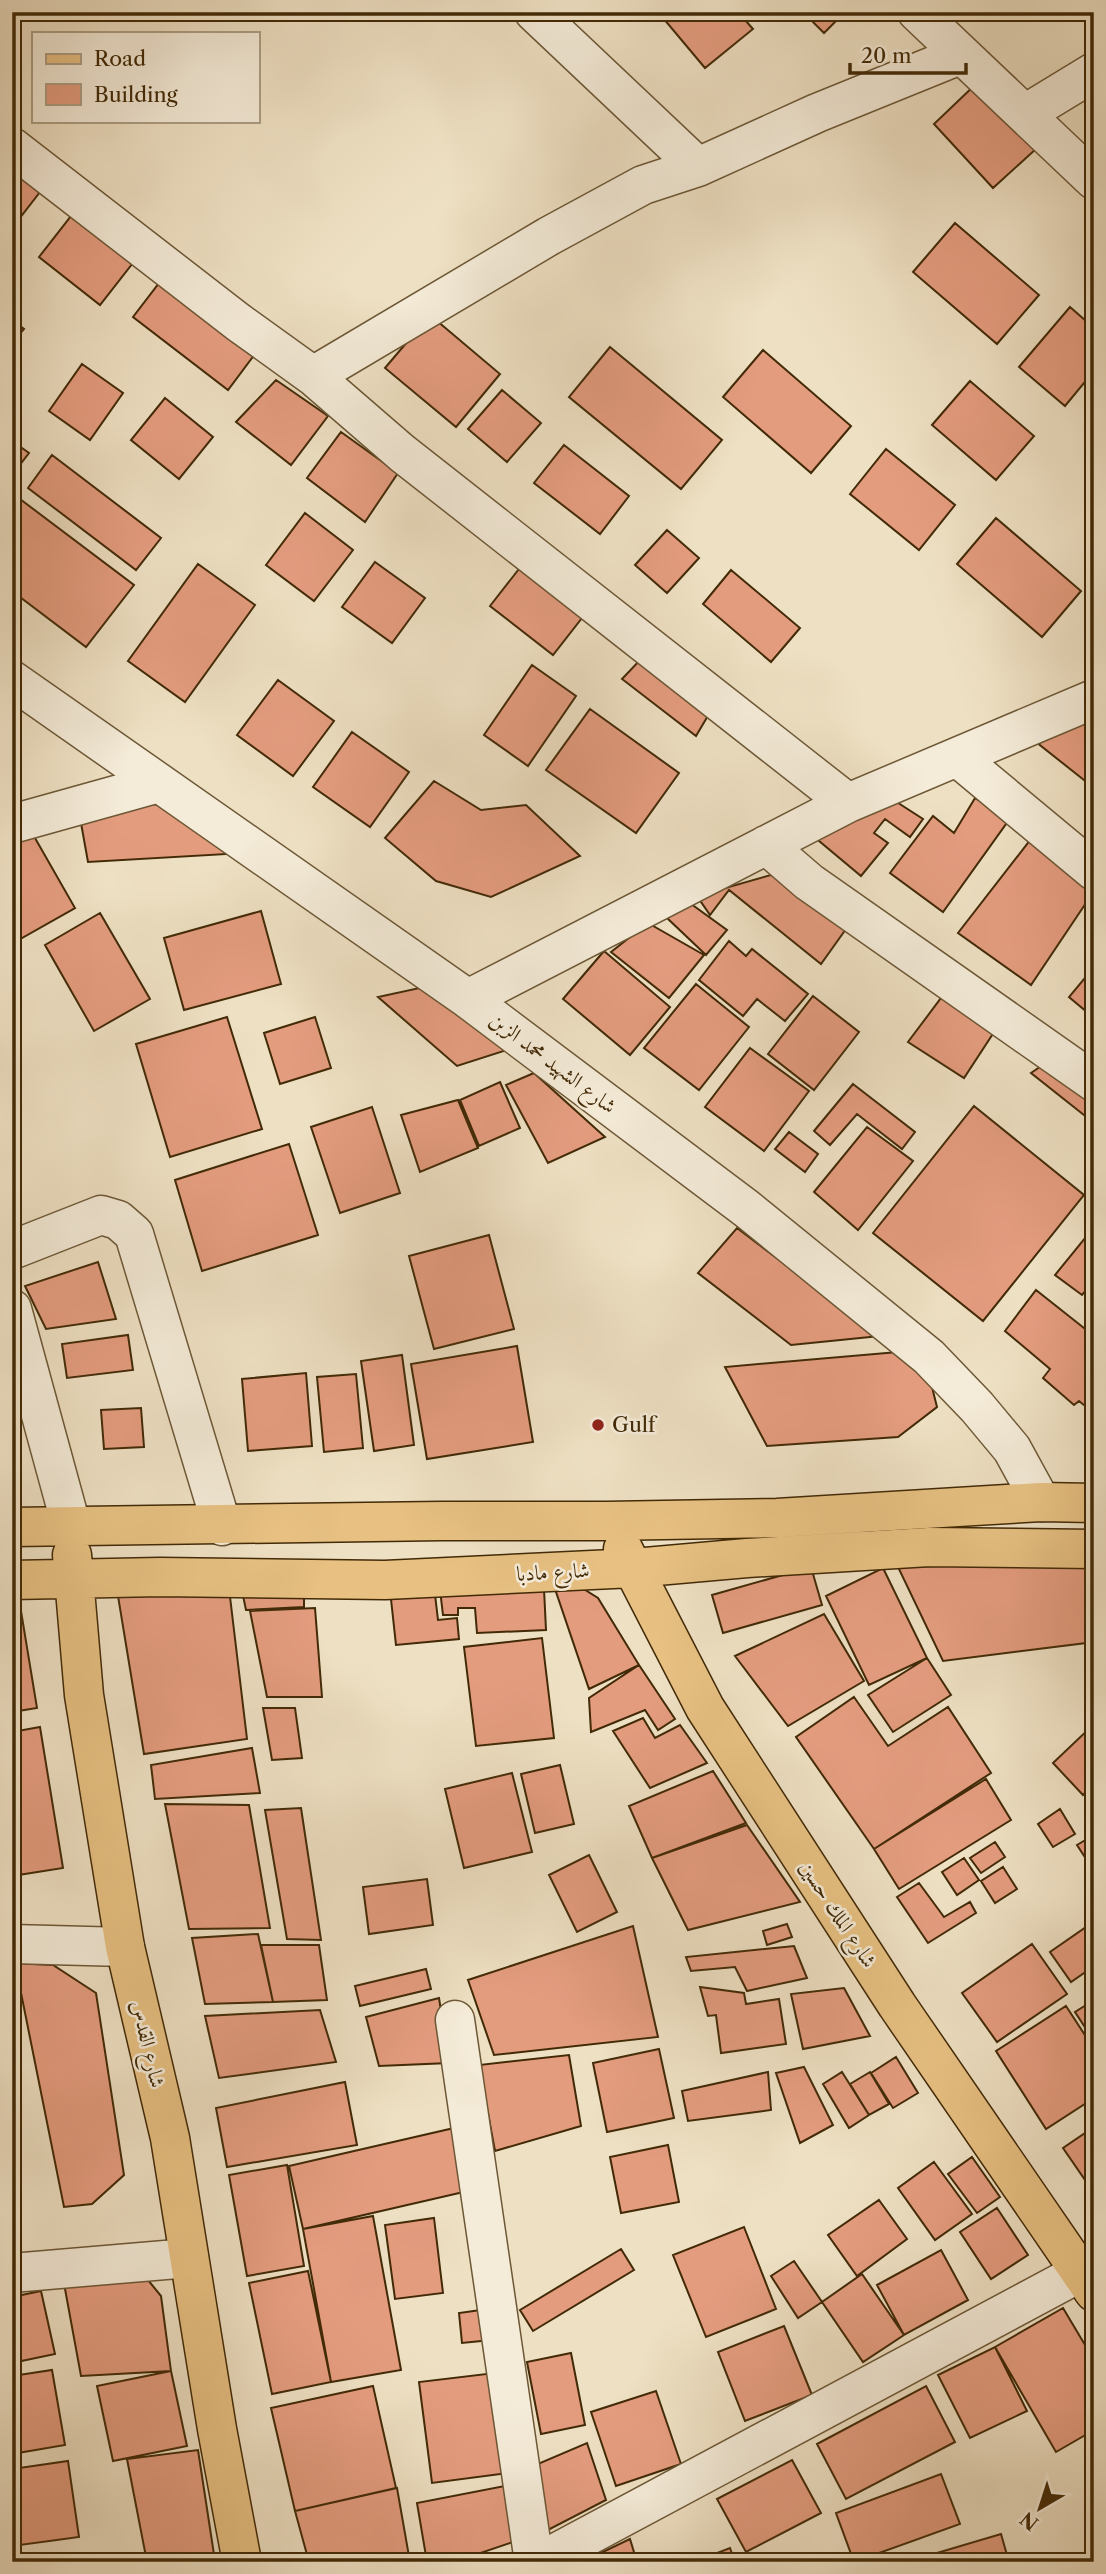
<svg xmlns="http://www.w3.org/2000/svg" width="1106" height="2574" viewBox="0 0 1106 2574" font-family="'Libre Caslon Text',Amiri,serif">
<style>
.building{fill:#e49c7f;stroke:#422a07;stroke-width:2}
.lines{fill:none;stroke-linecap:round;stroke-linejoin:round}
.minor-casing{stroke:#6d5836;stroke-width:41}
.major-casing{stroke:#422a07;stroke-width:41}
.minor{stroke:#f4ebd8;stroke-width:38}
.major{stroke:#e7c082;stroke-width:38}
.poi-dot{fill:#8f2418;stroke:#f4ebd8;stroke-width:2.5}
.labels{text-anchor:middle;stroke-width:5;stroke-linejoin:round;paint-order:stroke}
.street-label{font-size:21px;fill:#422a07;stroke:#f4ebd8}
.poi-label{font-size:21px;fill:#422a07;stroke:#f4ebd8;text-anchor:start}
</style>
<rect width="100%" height="100%" fill="#eee0c3"/>
<filter id="stains"><feTurbulence type="fractalNoise" baseFrequency=".00286" numOctaves="4"/><feColorMatrix values="0 0 0 0 .2 0 0 0 0 .09 0 0 0 0 .02 0 0 0 .5 -.17"/></filter>
<radialGradient id="worn" r=".72"><stop offset=".6" stop-color="#630" stop-opacity="0"/><stop offset="1" stop-color="#630" stop-opacity=".3"/></radialGradient>
<path class="building" d="M658,12h80l15,17 -48,39z
M803,12h42l-21,21z
M977,83l60,65 -44,40 -59,-64z
M12,156l35,27 -35,45z
M75,211l61,48 -36,46 -61,-48z
M955,223l84,72 -42,49 -84,-72z
M166,274l95,72 -33,44 -95,-73z
M1070,307l24,21v43l-29,35 -46,-39z
M430,315l70,59 -44,53 -71,-59z
M12,320l12,9 -12,14z
M610,347l112,93 -41,49 -112,-92z
M763,350l88,76 -40,47 -88,-76z
M82,364l41,29 -33,47 -41,-29z
M276,380l52,36 -37,49 -55,-43z
M970,381l64,55 -38,44 -64,-55z
M502,390l39,33 -34,39 -39,-33z
M165,398l48,39 -34,42 -48,-39z
M341,432l57,41 -33,49 -58,-44z
M12,441l17,12 -17,22z
M564,445l65,51 -29,38 -66,-51z
M886,449l69,56 -36,45 -69,-56z
M52,455l109,83 -25,32 -108,-82z
M12,493l122,92 -48,62 -74,-56z
M305,513l48,37 -39,51 -48,-36z
M996,518l85,73 -39,46 -85,-73z
M667,530l32,28 -32,35 -32,-28z
M526,560l63,49 -36,46 -63,-49z
M375,562l50,36 -33,45 -50,-36z
M198,564l57,41 -70,97 -57,-41z
M731,570l69,58 -29,34 -68,-58z
M640,660l69,54 -13,22 -74,-57z
M532,665l44,31 -48,70 -44,-31z
M278,680l56,41 -41,55 -56,-41z
M590,709l89,64 -43,60 -90,-63z
M1094,713v75l-63,-50z
M352,732l57,40 -39,55 -57,-40z
M434,781l47,29 45,-5 54,51 -89,41 -55,-16 -51,-43z
M975,798l36,19 -68,95 -53,-39 43,-57 21,17z
M892,799l31,20 -13,18 -25,-18 -11,14 14,10 -27,33 -55,-46z
M141,801l63,15 41,37 -157,9 -9,-50z
M31,831l44,77 -60,34 -3,-4v-102z
M1031,839l63,46v6l-63,94 -73,-52z
M778,873l68,56 -25,35 -92,-74 -19,25 -13,-19z
M687,901l40,29 -21,25 -40,-38z
M261,911l20,73 -97,26 -20,-72z
M100,913l50,86 -56,32 -49,-86z
M648,923l56,32 -35,43 -58,-46z
M729,941l17,15 6,-7 56,45 -23,27 -28,-22 -14,17 -44,-36z
M604,951l66,56 -40,48 -67,-56z
M1094,967v51l-25,-21z
M696,984l53,43 -50,63 -55,-42z
M424,987l83,63 -50,16 -79,-69z
M947,990l51,36 -34,52 -56,-36z
M813,996l46,36 -45,58 -46,-36z
M227,1017l35,112 -92,28 -34,-113z
M315,1017l16,51 -51,16 -16,-51z
M750,1048l59,43 -45,60 -59,-44z
M1050,1060l44,33v30l-63,-50z
M534,1073l71,64 -57,26 -42,-78z
M500,1082l20,46 -41,18 -19,-46z
M853,1084l62,48 -13,17 -45,-35 -27,31 -16,-14z
M458,1100l20,48 -58,24 -19,-57z
M974,1106l110,89 -101,126 -110,-88z
M372,1107l28,86 -60,20 -29,-86z
M867,1127l46,34 -55,69 -44,-38z
M789,1132l29,22 -13,18 -30,-23z
M289,1144l29,91 -116,36 -27,-91z
M1094,1227v54l-12,14 -27,-20z
M737,1228l143,108 -89,9 -93,-72z
M489,1235l25,94 -80,20 -25,-93z
M98,1262l18,57 -70,10 -21,-43z
M1036,1290l58,46v70l-4,4 -11,-9 -5,4 -31,-27 7,-9 -45,-38z
M128,1335l5,35 -66,8 -5,-34z
M517,1346l16,96 -106,17 -16,-95z
M898,1352l29,15 10,40 -39,30 -131,9 -42,-79z
M402,1355l12,90 -40,6 -13,-90z
M306,1373l6,73 -64,5 -6,-72z
M356,1374l7,74 -39,4 -7,-75z
M141,1408l3,39 -40,2 -3,-39z
M1094,1562v80l-151,19 -45,-94z
M811,1567l11,38 -99,28 -11,-38z
M883,1568l44,90 -58,27 -43,-89z
M228,1580l19,159 -103,15 -27,-164z
M439,1581l105,8 2,41 -69,3 -2,-25h-17v7h-15z
M574,1583l24,15 41,67 -50,24 -35,-103z
M304,1584v23l-58,3 -5,-24z
M434,1586l4,34 19,-2 2,21 -63,6 -6,-55z
M19,1599l18,109 -25,4v-112z
M315,1608l7,89h-55l-17,-86z
M824,1614l40,67 -76,45 -53,-70z
M542,1638l12,100 -78,8 -12,-99z
M927,1658l24,37 -58,37 -25,-37z
M639,1665l36,54 -17,11 -13,-20 -54,22 -2,-34z
M854,1697l34,49 60,-39 43,66 -117,76 -78,-112z
M263,1708h32l7,50 -30,2z
M643,1718l12,20 25,-13 27,38 -57,25 -37,-57z
M1094,1724v61l-11,10 -30,-32z
M40,1727l23,141 -51,8v-144z
M252,1748l8,45 -105,6 -4,-34z
M560,1765l14,59 -39,9 -14,-59z
M713,1771l33,52 -94,35 -23,-52z
M512,1773l20,79 -68,16 -19,-79z
M986,1779l25,41 -112,69 -25,-40z
M165,1804l84,1 21,123 -81,1z
M301,1808l20,132 -34,-1 -22,-129z
M1060,1809l15,25 -22,13 -15,-23z
M747,1825l53,77 -112,28 -36,-72z
M1094,1835v32l-2,1 -15,-23z
M995,1842l10,15 -24,16 -11,-15z
M589,1855l28,57 -40,20 -28,-57z
M964,1858l15,22 -22,15 -15,-23z
M1003,1867l14,22 -22,14 -14,-22z
M427,1879l6,46 -64,9 -6,-47z
M919,1883l25,34 26,-15 6,11 -48,30 -31,-46z
M787,1924l5,13 -25,8 -4,-14z
M1089,1925l5,8v33l-23,16 -21,-30z
M633,1926l25,111 -164,18 -26,-75z
M258,1934l15,68 -68,2 -13,-66z
M1032,1944l35,50 -70,48 -35,-49z
M261,1945h58l8,55 -54,2z
M794,1946l13,32 -60,13 -12,-24 -44,4 -5,-14z
M15,1963l38,2 43,28 28,182 -32,29 -28,3z
M426,1969l5,20 -71,17 -5,-20z
M700,1987l44,6 2,11 33,-5 7,45 -65,9 -5,-38 -8,1z
M844,1988l26,48 -67,13 -12,-55z
M439,1998l10,65 -70,3 -13,-49z
M1094,2000v41l-19,-29z
M1066,2006l28,43v49l-48,31 -50,-78z
M320,2010l16,52 -117,16 -14,-62z
M659,2049l15,69 -67,14 -14,-69z
M569,2055l12,71 -86,25 -16,-86z
M896,2057l22,36 -25,15 -22,-35z
M804,2067l29,58 -33,18 -24,-70z
M768,2072l3,38 -83,11 -6,-30z
M842,2072l27,43 -20,13 -26,-44z
M870,2072l19,32 -20,11 -19,-31z
M345,2082l12,63 -130,22 -11,-59z
M1094,2127v66l-31,-45z
M454,2128l14,63 -165,38 -14,-63z
M668,2145l11,57 -58,11 -11,-56z
M972,2157l28,40 -23,16 -29,-39z
M934,2162l38,52 -37,26 -37,-52z
M287,2165l17,101 -57,10 -18,-101z
M879,2200l28,39 -50,37 -29,-41z
M997,2208l31,47 -37,24 -31,-47z
M373,2216l28,154 -70,12 -28,-153z
M434,2218l9,75 -48,6 -10,-74z
M744,2227l32,82 -70,28 -33,-82z
M621,2249l13,21 -101,61 -13,-21z
M941,2250l27,50 -64,35 -27,-50z
M794,2261l28,41 -24,16 -27,-42z
M308,2271l23,111 -59,12 -23,-111z
M862,2274l42,61 -41,27 -41,-60z
M63,2278l85,2 13,16 10,75 -90,5z
M41,2291l14,63 -43,9v-66z
M1063,2308l31,52v70l-38,22 -61,-105z
M488,2309l3,31 -29,3 -3,-30z
M784,2326l28,69 -67,26 -27,-69z
M995,2347l32,64 -57,27 -32,-63z
M571,2353l14,72 -44,9 -14,-72z
M52,2370l13,75 -53,9v-78z
M171,2371l16,75 -74,15 -16,-75z
M503,2372l13,100 -84,11 -13,-101z
M373,2386l23,102 -101,23 -24,-103z
M926,2386l29,56 -109,57 -29,-55z
M656,2391l25,73 -65,22 -25,-74z
M587,2443l19,57 -60,31 -13,-65z
M198,2450l17,111 -68,1 -20,-103z
M792,2460l29,53 -75,39 -29,-53z
M68,2461l11,76 -59,8 -8,-55v-21z
M941,2474l19,50 -106,38 -18,-49z
M515,2484l4,56 -65,22h-27l-10,-59z
M397,2488l13,74h-101l-14,-51z
M1001,2534l8,28 -99,-1z
M630,2539l7,23h-55z
M730,2548l5,14h-41z"/>
<g class="lines">
<defs>
<path id="minor" d="M534,12l164,155
M917,12l177,168
M1025,114l69,-42
M12,147l226,175 75,54 89,77 446,350
M313,376l236,-140 94,-51 55,-18 119,-54 143,-58
M12,680l456,319 279,210 182,148 48,50 35,42 29,53
M957,757l137,114
M12,824l147,-41
M766,845l43,37 285,200
M468,999l380,-196 246,-104
M12,1250l89,-35 17,5 16,14 88,292
M12,1309l59,216
M12,1944l113,3
M455,2020l79,542
M12,2273l177,-15
M539,2562l542,-290"/>
<path id="major" d="M12,1527l430,-6h164l171,-3 264,-16 53,1
M623,1549l82,159 192,297 197,287
M72,1555l12,140 41,252 45,191 47,291 25,133
M12,1580l148,-3 225,3 249,-12 113,-10 182,-11 165,2"/>
</defs>
<use href="#minor" class="minor-casing"/>
<use href="#major" class="major-casing"/>
<use href="#minor" class="minor"/>
<use href="#major" class="major"/>
</g>
<circle class="poi-dot" cx="598" cy="1425" r="7"/>
<g class="labels">
<g class="street-label">
<text transform="translate(553 1063) rotate(37)" y="7">شارع الشهيد محمد الزبن</text>
<text transform="translate(553 1572) rotate(-3)" y="7">شارع مادبا</text>
<text transform="translate(838 1914) rotate(57)" y="7">شارع الملك حسين</text>
<text transform="translate(148 2044) rotate(77)" y="7">شارع القدس</text>
</g>
<g class="poi-label">
<text x="612" y="1432">Gulf</text>
</g>
</g>
<rect width="1106" height="2574" fill="none" stroke="#eee0c3" stroke-width="42"/>
<rect x="14" y="14" width="1078" height="2546" fill="none" stroke="#422a07" stroke-width="3.5"/>
<rect x="21" y="21" width="1064" height="2532" fill="none" stroke="#422a07" stroke-width="2"/>
<rect x="32" y="32" width="228" height="91" fill="#f4ebd8" stroke="#ad9e84" stroke-width="2"/>
<rect x="46" y="54" width="35" height="10" fill="#e7c082" stroke="#ad9e84" stroke-width="2"/>
<text x="94" y="66" font-size="21" fill="#422a07">Road</text>
<rect x="46" y="84" width="35" height="21" fill="#e49c7f" stroke="#ad9e84" stroke-width="2"/>
<text x="94" y="102" font-size="21" fill="#422a07">Building</text>
<g transform="translate(1040 2508) rotate(219)" stroke="#f4ebd8" stroke-width="5" paint-order="stroke">
<path d="M0-5L12 26L0 18L-12 26Z" fill="#422a07"/>
<text y="-10" font-size="19" font-weight="bold" text-anchor="middle" fill="#422a07">N</text>
</g>
<path d="M850 63v10h116v-10" fill="none" stroke="#422a07" stroke-width="3.5"/>
<text x="861" y="63" font-size="21" fill="#422a07" stroke="#f4ebd8" stroke-width="5" paint-order="stroke">20 m</text>
<rect width="100%" height="100%" filter="url(#stains)"/>
<rect width="100%" height="100%" fill="url(#worn)"/>
</svg>
